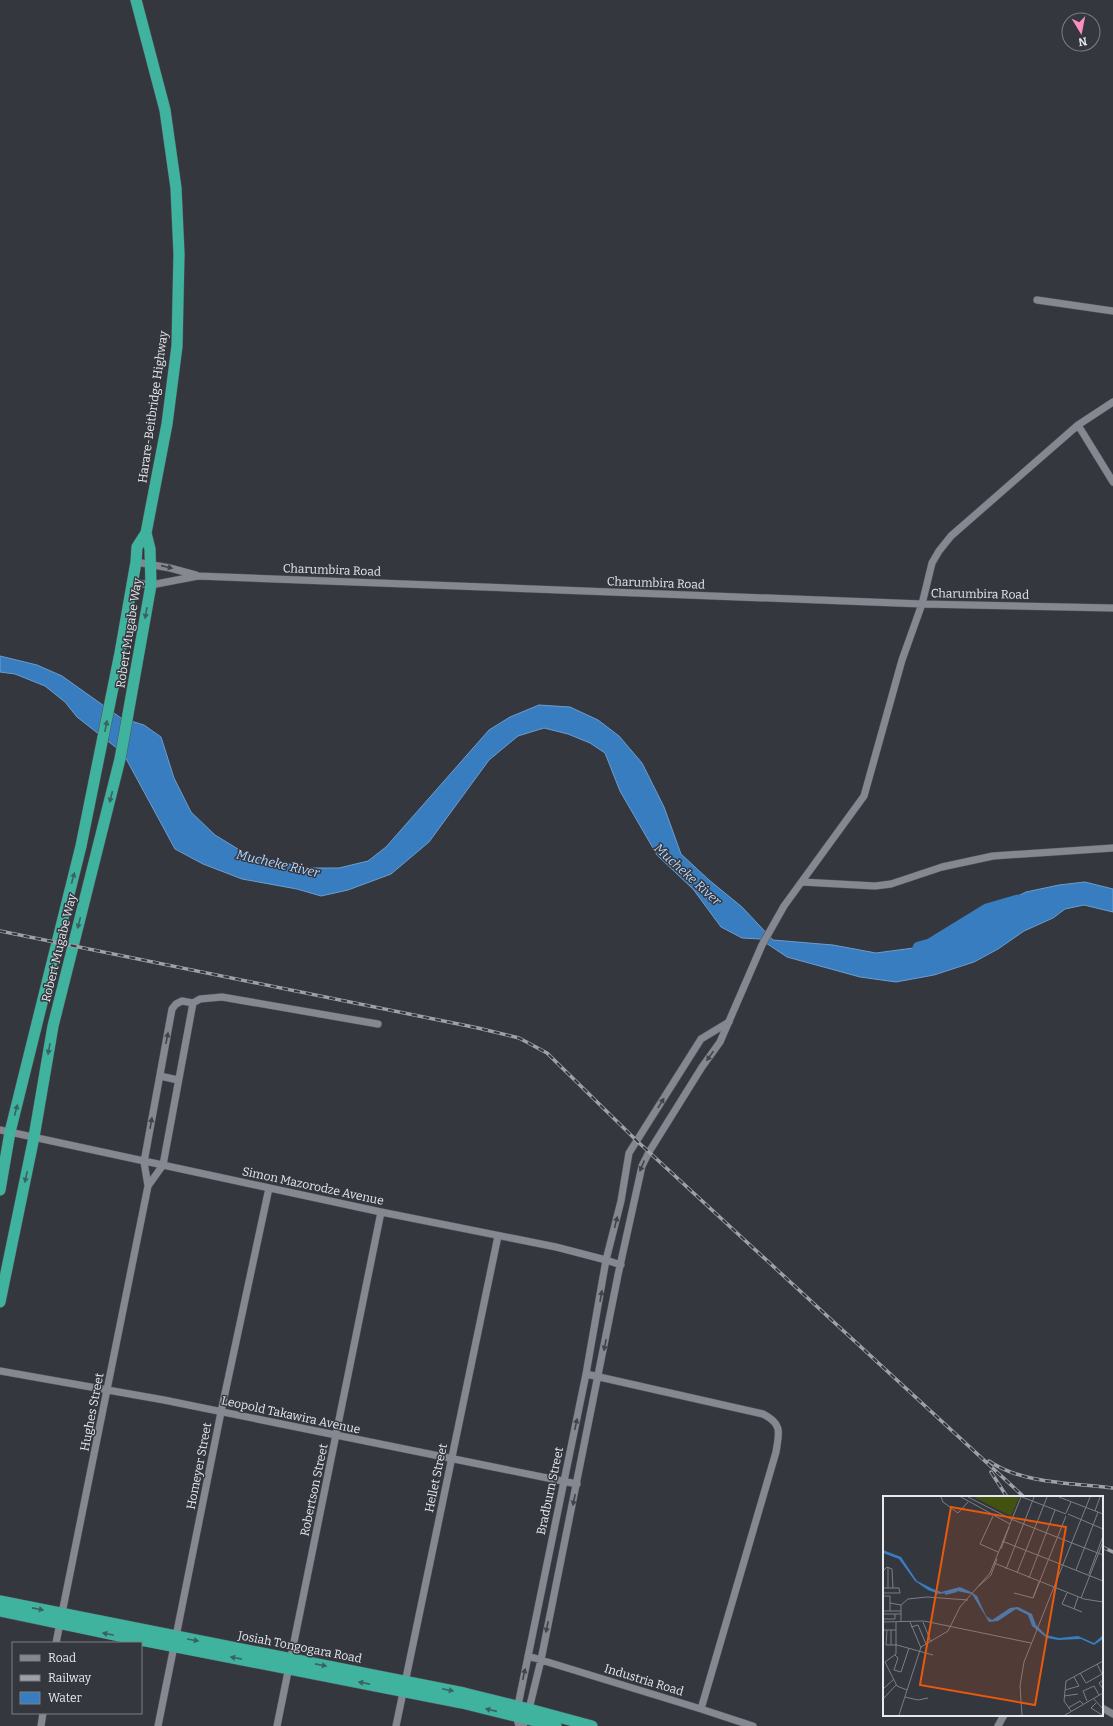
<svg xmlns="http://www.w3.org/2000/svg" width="1113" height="1726" viewBox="0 0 1113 1726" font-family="Bitter,serif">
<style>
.water{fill:#387dc0;stroke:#6c9dce}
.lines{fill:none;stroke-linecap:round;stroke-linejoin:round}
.river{stroke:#387dc0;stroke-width:13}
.minor-casing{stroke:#52535a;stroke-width:8}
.highway-casing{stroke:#52535a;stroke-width:12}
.minor{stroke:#858791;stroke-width:7}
.highway{stroke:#40b39f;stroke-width:11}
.rail-casing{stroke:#9fa1a7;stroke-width:3.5}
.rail{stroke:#35373f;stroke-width:2;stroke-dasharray:6;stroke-linecap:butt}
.oneway{fill:#41434b}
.oneway2{fill:#396261}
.labels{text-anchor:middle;stroke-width:3;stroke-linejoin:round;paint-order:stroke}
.street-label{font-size:12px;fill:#e7e9ee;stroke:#35373f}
.water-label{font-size:13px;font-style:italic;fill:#b7d9fd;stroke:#35373f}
.inset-river{fill:none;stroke:#387dc0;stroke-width:2}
.inset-road{fill:none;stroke:#7c7e85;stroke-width:1}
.view{fill:#e8590c;fill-opacity:0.15;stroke:#e8590c;stroke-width:2}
.inset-edge{fill:none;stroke:#e7e9ee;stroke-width:2}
</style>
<rect width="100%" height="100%" fill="#35373f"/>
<path class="water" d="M0,656l37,9 25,11 59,42 23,7 17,12 13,41 17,34 24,23 36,22 59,11h29l29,-7 18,-14 103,-117 21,-13 29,-12 31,2 28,13 21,16 23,27 22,44 17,47 28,26 33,27 31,33 60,5 43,8 45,-6 30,-10 31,-18 28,-19 16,-8 33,-7 26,-3 28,7v23l-29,-7 -19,4 -12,9 -29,13 -26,18 -24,13 -40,13 -38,7 -36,-5 -73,-20 -27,-18 -18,-1 -21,-11 -28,-38 -36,-34 -37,-64 -15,-38 -15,-10 -22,-9 -24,-6 -26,8 -29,24 -60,82 -38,32 -43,16 -27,6 -24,-7 -55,-10 -39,-15 -28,-15 -52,-96 -46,-36 -12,-15 -20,-16 -30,-12 -15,-2z"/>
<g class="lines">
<path class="river" d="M919,948l11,-3 57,-35 31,-9"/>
<defs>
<path id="minor" d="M1037,300l76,11
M1078,425l35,57
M136,562l34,6 26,7
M132,582l19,3 47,-9 724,28 191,4
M802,882l73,4 16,-2 51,-17 51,-11 120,-8
M160,1076l18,4
M0,1130l381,82 175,35 50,13 15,5
M148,1186l15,-21 30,-162
M0,1371l164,29 413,84
M586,1374l177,40c20,10 16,19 13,38l-75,257
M56,1643l92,-457 -4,-24 28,-153 4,-5 6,-3 11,2 7,-4 22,-2 156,27
M528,1656l173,53 52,17
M1102,1708l11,6
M41,1726l2,-13
M158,1726l63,-314 48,-224
M277,1726l104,-514
M396,1726l102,-490
M519,1726l-3,-11 70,-341 20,-114 15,-59 8,-48 72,-114 28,-17
M523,1726l6,-17 12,-49 77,-385 24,-109 7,-14 53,-85 18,-25 42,-97 22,-39 80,-110 38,-136 20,-56 10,-41 7,-12 12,-15 127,-111 35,-23
M998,1726l6,-11"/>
<path id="highway" d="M0,1190l10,-58 71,-286 39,-193 16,-91 1,-15 9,-14
M0,1302l34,-165 19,-111 67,-267 31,-174 -1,-36 -4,-16 21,-109 10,-78 2,-92 -3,-66 -11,-78 -29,-110
M0,1601l464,92 65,16 63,17
M0,1611l115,24 347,68 94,23"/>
</defs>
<use href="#minor" class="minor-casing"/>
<use href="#highway" class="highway-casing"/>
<use href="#minor" class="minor"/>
<use href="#highway" class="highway"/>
<defs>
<path id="rail" d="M0,931l478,97 41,10 28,15 90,88 387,356
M989,1461c33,23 85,22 124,27
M991,1472l16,25
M1102,1547l11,5"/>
</defs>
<use href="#rail" class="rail-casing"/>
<use href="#rail" class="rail"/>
</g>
<defs><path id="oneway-solid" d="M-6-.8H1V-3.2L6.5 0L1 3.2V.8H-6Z"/></defs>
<g class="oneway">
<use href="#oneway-solid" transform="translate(167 567) rotate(13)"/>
<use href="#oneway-solid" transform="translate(167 1038) rotate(-79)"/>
<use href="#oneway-solid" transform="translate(710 1056) rotate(126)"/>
<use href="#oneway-solid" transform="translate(661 1103) rotate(-58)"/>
<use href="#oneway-solid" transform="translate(151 1123) rotate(-80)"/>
<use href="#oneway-solid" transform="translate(642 1166) rotate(113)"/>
<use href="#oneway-solid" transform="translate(616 1222) rotate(-76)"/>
<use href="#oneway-solid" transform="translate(601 1296) rotate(-80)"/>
<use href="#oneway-solid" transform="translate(605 1345) rotate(101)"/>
<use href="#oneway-solid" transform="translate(576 1424) rotate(-78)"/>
<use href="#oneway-solid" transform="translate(574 1500) rotate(102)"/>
<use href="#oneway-solid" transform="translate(547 1627) rotate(102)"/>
<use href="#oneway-solid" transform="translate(524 1674) rotate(-78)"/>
</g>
<g class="oneway2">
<use href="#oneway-solid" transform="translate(146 613) rotate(100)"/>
<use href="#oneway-solid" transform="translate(106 726) rotate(-79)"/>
<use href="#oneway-solid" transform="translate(111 797) rotate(104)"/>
<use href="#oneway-solid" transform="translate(73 878) rotate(-75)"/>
<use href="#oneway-solid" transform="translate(79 923) rotate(104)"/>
<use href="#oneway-solid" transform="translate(49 1049) rotate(100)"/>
<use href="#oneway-solid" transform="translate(16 1110) rotate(-75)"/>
<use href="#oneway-solid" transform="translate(26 1177) rotate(102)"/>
<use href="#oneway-solid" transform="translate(38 1609) rotate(11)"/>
<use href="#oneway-solid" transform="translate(108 1634) rotate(-168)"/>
<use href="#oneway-solid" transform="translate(193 1640) rotate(10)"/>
<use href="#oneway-solid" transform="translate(236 1658) rotate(-169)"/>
<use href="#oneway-solid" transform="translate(321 1665) rotate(11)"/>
<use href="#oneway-solid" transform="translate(364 1683) rotate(-169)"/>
<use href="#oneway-solid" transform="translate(448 1690) rotate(12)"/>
<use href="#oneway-solid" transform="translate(491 1710) rotate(-167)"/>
</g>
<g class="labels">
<g class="street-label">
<text transform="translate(153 407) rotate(-82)" y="4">Harare-Beitbridge Highway</text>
<text transform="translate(332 570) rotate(2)" y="4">Charumbira Road</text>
<text transform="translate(656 583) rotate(2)" y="4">Charumbira Road</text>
<text transform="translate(980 594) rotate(1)" y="4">Charumbira Road</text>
<text transform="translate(129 633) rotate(-81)" y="4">Robert Mugabe Way</text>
<text transform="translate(59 948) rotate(-76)" y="4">Robert Mugabe Way</text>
<text transform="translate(313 1186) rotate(12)" y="4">Simon Mazorodze Avenue</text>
<text transform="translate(92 1412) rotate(-79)" y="4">Hughes Street</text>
<text transform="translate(291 1415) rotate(12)" y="4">Leopold Takawira Avenue</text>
<text transform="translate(199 1466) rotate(-79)" y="4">Homeyer Street</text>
<text transform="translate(436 1478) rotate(-78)" y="4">Hellet Street</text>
<text transform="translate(314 1490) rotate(-78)" y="4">Robertson Street</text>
<text transform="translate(550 1491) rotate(-78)" y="4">Bradburn Street</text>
<text transform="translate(300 1647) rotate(11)" y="4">Josiah Tongogara Road</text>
<text transform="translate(644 1680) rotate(17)" y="4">Industria Road</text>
</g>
<g class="water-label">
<text transform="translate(278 863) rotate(13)" y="5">Mucheke River</text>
<text transform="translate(688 874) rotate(42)" y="5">Mucheke River</text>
</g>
</g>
<g transform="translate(883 1496)">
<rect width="220" height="220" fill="#35373f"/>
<path d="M91,1h45l-8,19z" fill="#43530f"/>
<path d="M0,54l18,7 16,24 16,8 8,3 19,-5 11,5 6,4 9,20 6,4 18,-12 8,-1 14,7 4,11 10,10 13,3 19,-2 16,7 8,-7 1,-9v12l-9,6 -13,-6 -23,1 -11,-2 -15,-12 -4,-11 -12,-6 -18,12 -9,1 -17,-28 -15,-3 -18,3 -11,-4 -13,-9 -16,-22 -16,-6z" fill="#387dc0"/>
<path class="inset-river" d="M62,98l12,-3"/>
<path class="inset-road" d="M58,1l2,5 15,11 10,-11M78,1l49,27M85,1l43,22 61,24M139,1l44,17M176,1l44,17M212,15l5,-14M183,17l5,-11M185,18l35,15M110,20l-13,28 18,8M119,45l101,40M189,47l31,12M118,53l8,-22M111,67l90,36 19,3M5,71v21M123,73l28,-72M193,74l22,-58M0,75v92M0,75l4,-4 5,2 1,19M134,77l30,-76M206,78l14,-38M146,82l26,-68M96,90l12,-11 6,-16M1,92h15l1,5h-16M131,97l19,5M184,97l-5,11 20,8M1,100h6v15M150,102l33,-82M150,102l6,-16M198,102l22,-56M7,107l11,2v17M18,109l7,-6 19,-2 41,3M191,113l4,-12M1,115h17M1,118h17M1,123h11v-5M0,126l41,-1 107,22M13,126v32l-11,8 12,24 10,4M27,126l11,26M40,126l8,20M28,131l7,-2 8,19M0,134h13M4,134l-1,15h11M8,149v-15M14,149l36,10M12,159l3,3 -4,12 7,2 8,-24M197,177l6,10 16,-9 -5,-10M220,184l-4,3 4,6M0,193l11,-10M182,194l14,-4 -5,-9M181,200l14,-2M22,201l13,3 10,-2M1,202l12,-13M210,202l10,11M204,205l-4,-10 11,-5 5,9M213,207l-5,5 11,7M185,212l12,-7 3,3M188,215l-7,-10 2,-20 37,-20M16,219l22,-68 27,-16 12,-24 30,-34 31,-76M139,219l-2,-29 4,-24 66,-165M182,219l38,-22"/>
<path class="view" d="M68,11l115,20 -31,178 -115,-20z"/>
<rect width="220" height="220" class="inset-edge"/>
</g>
<rect x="12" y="1642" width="130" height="72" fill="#35373f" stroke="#7c7e85"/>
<rect x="20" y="1655" width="20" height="6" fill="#858791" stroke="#7c7e85"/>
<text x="48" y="1662" font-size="12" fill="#e7e9ee">Road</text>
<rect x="20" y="1675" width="20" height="6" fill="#9fa1a7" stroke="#7c7e85"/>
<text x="48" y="1682" font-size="12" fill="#e7e9ee">Railway</text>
<rect x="20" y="1692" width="20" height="12" fill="#387dc0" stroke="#7c7e85"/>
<text x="48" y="1702" font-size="12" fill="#e7e9ee">Water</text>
<g transform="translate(1081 32) rotate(170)"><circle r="19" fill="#35373f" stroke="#7c7e85"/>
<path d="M0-3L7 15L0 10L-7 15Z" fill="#fd8ebf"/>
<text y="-6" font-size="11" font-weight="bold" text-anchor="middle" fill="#e7e9ee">N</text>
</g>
</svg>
